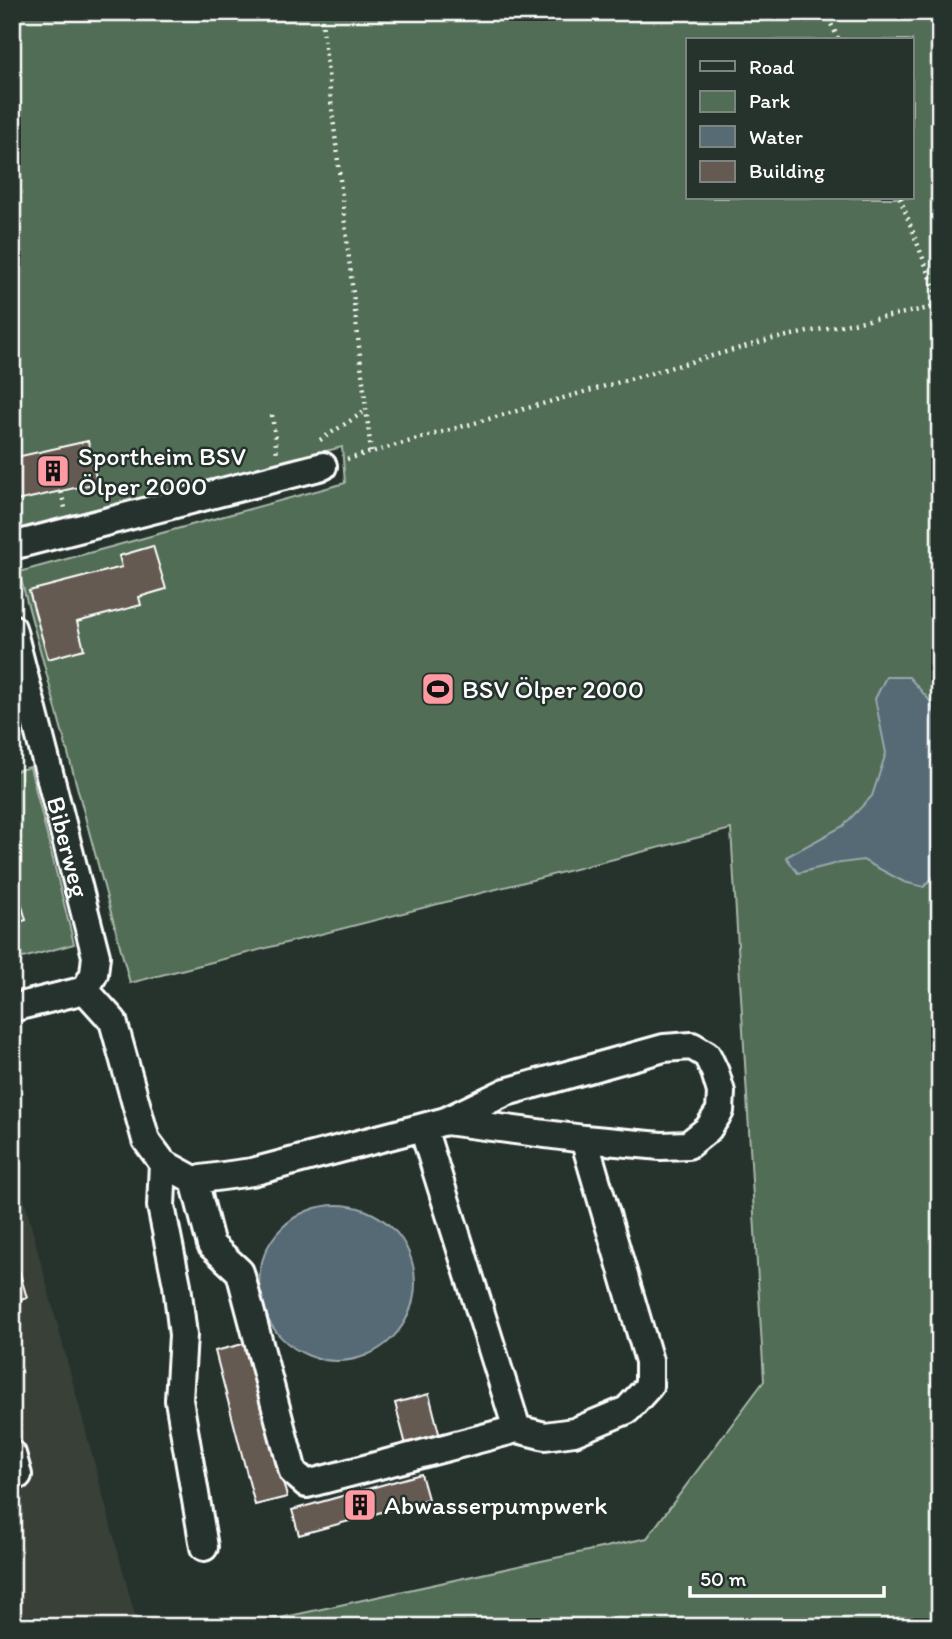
<svg xmlns="http://www.w3.org/2000/svg" width="952" height="1639" viewBox="0 0 952 1639" font-family="Itim,sans-serif">
<style>
.built{fill:#393f38}
.green{fill:#516d55;stroke:#a8b6aa;stroke-width:2;fill-rule:evenodd}
.water{fill:#566b74;stroke:#9aa6ac;stroke-width:2}
.building{fill:#655a51;stroke:#fff;stroke-width:2}
.lines{fill:none;stroke-linecap:round;stroke-linejoin:round}
.minor-casing{stroke:#fff;stroke-width:32}
.path{stroke:#fff;stroke-width:4.5;stroke-dasharray:2 5;stroke-linecap:butt}
.minor{stroke:#26332d;stroke-width:26}
.labels{text-anchor:middle;stroke-width:5;stroke-linejoin:round;paint-order:stroke}
.poi-label{font-size:26px;fill:#fff;stroke:#26332d;text-anchor:start}
.street-label{font-size:26px;fill:#fff;stroke:#26332d}
</style>
<rect width="100%" height="100%" fill="#26332d"/>
<filter id="ink" filterUnits="userSpaceOnUse"><feTurbulence type="fractalNoise" baseFrequency=".0143" numOctaves="2"/><feDisplacementMap in="SourceGraphic" scale="14" xChannelSelector="R" yChannelSelector="G"/><feConvolveMatrix kernelMatrix="1 2 1 2 8 2 1 2 1" color-interpolation-filters="sRGB"/></filter>
<g filter="url(#ink)">
<path class="built" d="M12,1154l126,473h-126z"/>
<path class="green" d="M12,12h928v1615h-701l408,-89 117,-157 -33,-552 -601,154 -111,-411 326,-89 -3,-36 -330,83zM688,40h224v158h-224z
M30,767l44,177 -62,17v-189z"/>
<path class="water" d="M886,677h23l22,25 9,26v142l-16,17 -20,-5 -41,-22 -29,4 -36,9 -12,-16 57,-31 29,-30 14,-43 -11,-54z
M259 1283a78 78 0 1 1 156 0a78 78 0 1 1-156 0Z"/>
<path class="building" d="M88,441l9,42 -85,19v-44z
M153,546l13,43 -27,8 2,8 -64,17 7,27 -36,10 -19,-68 93,-24 -3,-11z
M12,878h2l12,42 -14,4z
M12,1246l15,52 -15,4z
M247,1343l40,154 -32,8 -40,-154z
M429,1394l11,43 -34,8 -11,-42z
M421,1474l7,25 -129,36 -7,-25z"/>
<g class="lines">
<defs>
<g id="minor">
<path d="M12,546l311,-80"/>
<path id="s1" d="M12,628l84,328 -2,18 -9,16 -73,18"/>
<path d="M85,990l28,31 33,119 17,23 31,17 58,-8 194,-51 60,-29 158,-44 28,-2 15,9 8,17 6,20 -1,19 -12,18 -20,16 -27,1 -77,-7 -138,-18"/>
<path d="M423,1128l94,301 28,7 29,-4 53,-22 22,-24v-25l-65,-222"/>
<path d="M163,1163l-2,43 16,79 6,50 -4,65 25,147"/>
<path d="M194,1180l17,65 29,27 53,200 14,12 210,-55"/>
<path d="M12,1454l6,21"/>
</g>
</defs>
<use href="#minor" class="minor-casing"/>
<path class="path" d="M321,12l50,440
M825,12l14,28
M900,198l40,105
M272,415l5,38
M320,440l47,-30
M347,459l425,-120 168,-33
M61,492l4,16"/>
<use href="#minor" class="minor"/>
</g>
</g>
<defs>
<symbol id="building-square" viewBox="-11 -11 22 22"><rect x="-9" y="-9" width="18" height="18" rx="4" fill="#ff9aa2" stroke="#26332d"/><path d="M-4-6H4V6H1V3H-1V6H-4ZM-2.5-4.3h1.7v1.8h-1.7ZM.8-4.3h1.7v1.8H.8ZM-2.5-1h1.7V.8h-1.7ZM.8-1h1.7V.8H.8Z" fill="#111"/></symbol>
<symbol id="stadium-square" viewBox="-11 -11 22 22"><rect x="-9" y="-9" width="18" height="18" rx="4" fill="#ff9aa2" stroke="#26332d"/><path d="M0-5a6.5 5 0 1 0 0 10a6.5 5 0 1 0 0-10ZM-3.5-1.8h7v3.6h-7Z" fill="#111"/></symbol>
</defs>
<g fill-rule="evenodd">
<use href="#building-square" x="34" y="452" width="38" height="38"/>
<use href="#stadium-square" x="419" y="670" width="38" height="38"/>
<use href="#building-square" x="341" y="1486" width="38" height="38"/>
</g>
<g class="labels">
<g class="poi-label">
<text x="78" y="465">Sportheim BSV<tspan x="78" dy="30">Ölper 2000</tspan></text>
<text x="462" y="698">BSV Ölper 2000</text>
<text x="384" y="1514">Abwasserpumpwerk</text>
</g>
<g class="street-label">
<text dy="9" stroke="none"><textPath href="#s1" startOffset="226">Biberweg</textPath></text>
</g>
</g>
<rect width="952" height="1639" fill="none" stroke="#26332d" stroke-width="42"/>
<rect x="21" y="21" width="910" height="1597" fill="none" stroke="#fff" stroke-width="2.5" filter="url(#ink)"/>
<rect x="686" y="38" width="228" height="161" fill="#26332d" stroke="#7d8581" stroke-width="2"/>
<rect x="700" y="61" width="35" height="10" fill="#26332d" stroke="#7d8581" stroke-width="2"/>
<text x="749" y="74" font-size="21" fill="#ffffff">Road</text>
<rect x="700" y="91" width="35" height="21" fill="#516d55" stroke="#7d8581" stroke-width="2"/>
<text x="749" y="108" font-size="21" fill="#ffffff">Park</text>
<rect x="700" y="126" width="35" height="21" fill="#566b74" stroke="#7d8581" stroke-width="2"/>
<text x="749" y="144" font-size="21" fill="#ffffff">Water</text>
<rect x="700" y="161" width="35" height="21" fill="#655a51" stroke="#7d8581" stroke-width="2"/>
<text x="749" y="178" font-size="21" fill="#ffffff">Building</text>
<path d="M690 1586v10h194v-10" fill="none" stroke="#ffffff" stroke-width="3.5"/>
<text x="700" y="1586" font-size="21" fill="#ffffff" stroke="#26332d" stroke-width="5" paint-order="stroke">50 m</text>
</svg>
